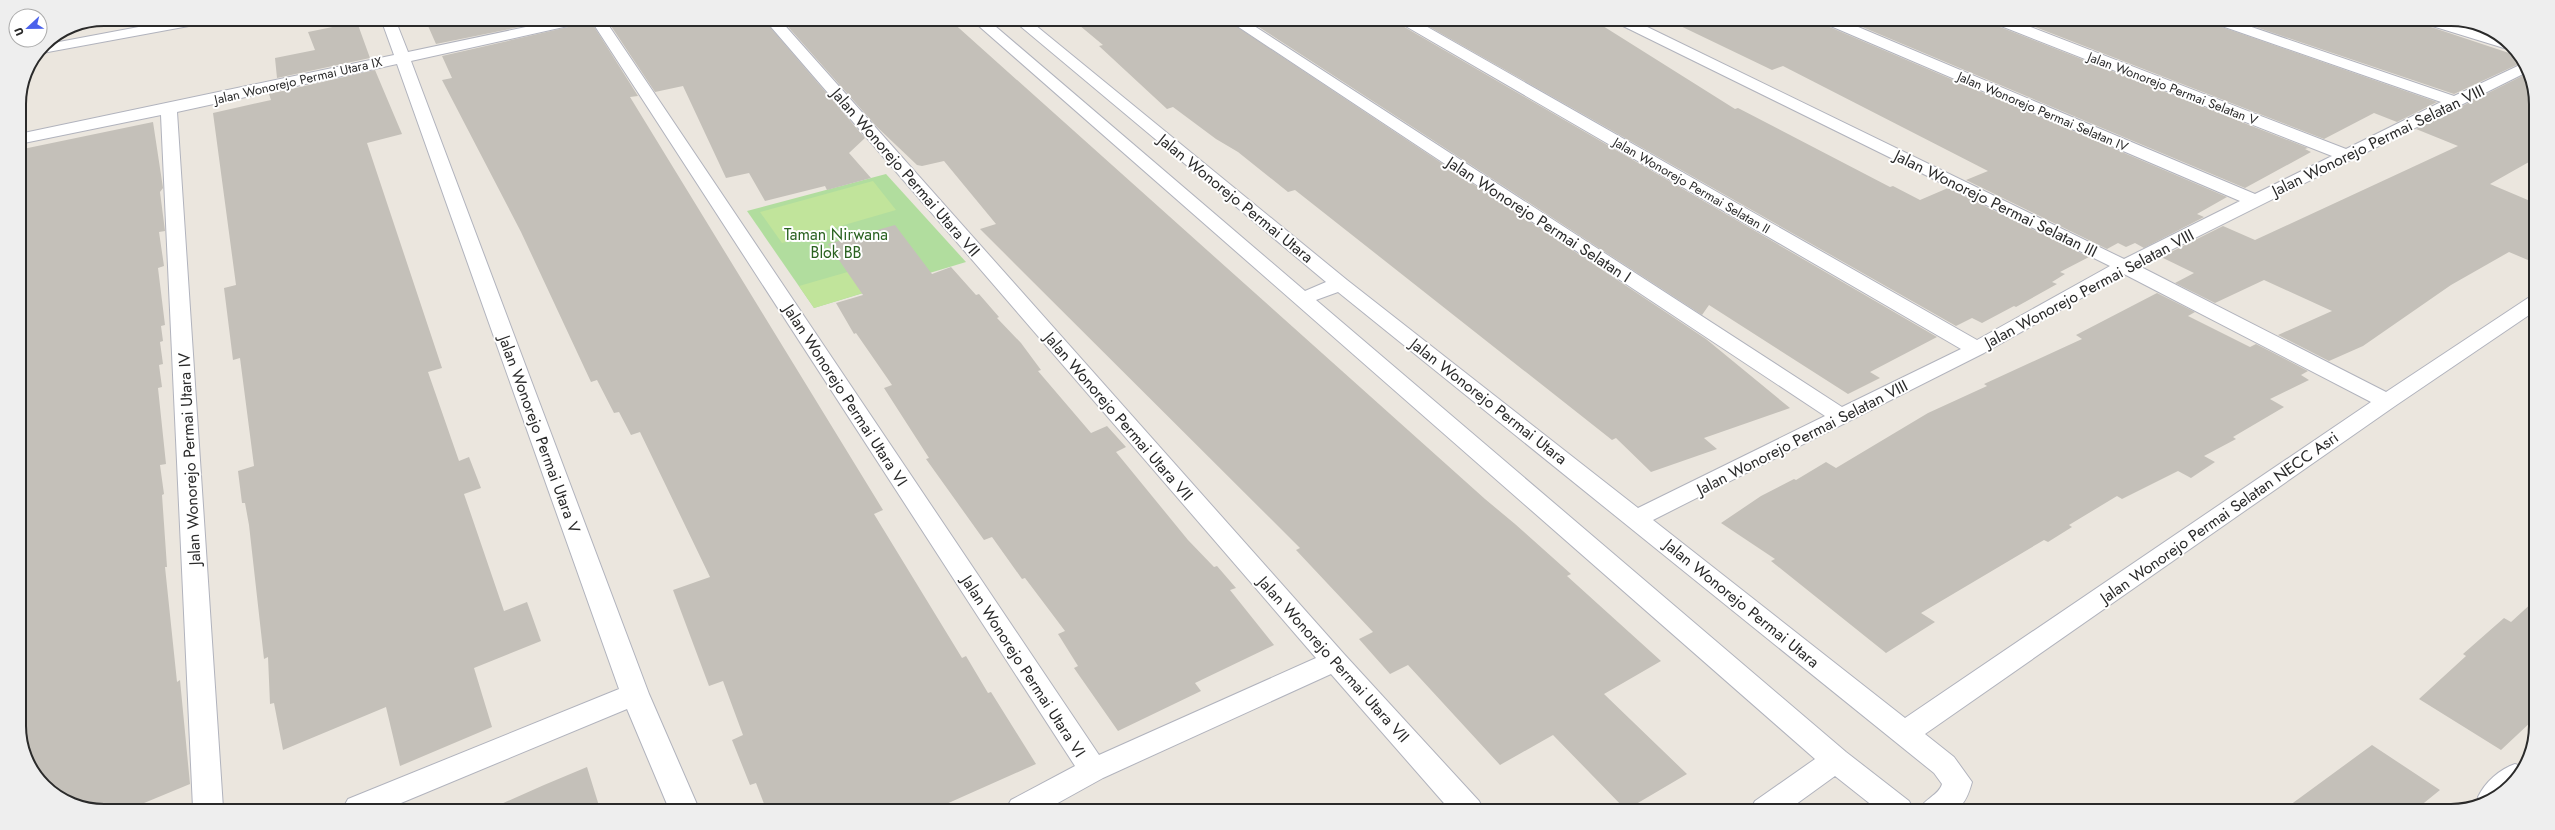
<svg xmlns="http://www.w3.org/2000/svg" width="2555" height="830" viewBox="0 0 2555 830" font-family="Jost,sans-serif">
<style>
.green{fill:#b1dd9e}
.pitch{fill:#c1e49b}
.building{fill:#c4c0b9}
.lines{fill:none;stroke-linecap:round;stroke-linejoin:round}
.minor-casing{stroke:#b1b3bd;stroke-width:2}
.minor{fill:#fff;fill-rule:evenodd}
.labels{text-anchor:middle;stroke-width:4;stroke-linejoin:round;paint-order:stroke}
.far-street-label{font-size:13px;fill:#2a2a2a;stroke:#fff}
.street-label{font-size:16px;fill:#2a2a2a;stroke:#fff}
.park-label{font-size:16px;fill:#2a6220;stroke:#fff}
.rim{fill:none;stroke:#2a2a2a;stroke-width:2}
</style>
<rect width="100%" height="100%" fill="#ebe6de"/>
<path class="green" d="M886,174l80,88 -152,46 -67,-97z"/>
<path class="pitch" d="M873,181l23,29 -114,33 -22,-31z
M872,265l16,20 -74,23 -15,-22z"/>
<path class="building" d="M425,19h19l110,1 -118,24z
M585,20h5l48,76 -8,1 253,413 -9,4 88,144 4,-2 22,37 3,-1 45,72 -101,45h-169l-10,-26 -6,2 -18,-45 11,-5 -20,-54 -14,5 -36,-96 37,-13 -70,-145 -9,3 -12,-23 -5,1 -17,-33 -6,2 -70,-150 -79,-152 10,-2 -10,-22 135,-31z
M607,20h157l101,118 -16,15 22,25 -44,12 -2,-4 -60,15 -16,-28 -23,5 -43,-92 -28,6z
M782,20h168l535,479 30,25 56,50 -4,2 94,85 -57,33 83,80 -61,36 -73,-75 -53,30 -92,-100 -18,9 -31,-35 14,-7 -77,-82 4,-2 -320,-319 16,-5 -52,-63 -22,5 -5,-1 -40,-38z
M1073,20h154l479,319 84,69 -86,30 13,11 -66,23 -35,-34 -4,2 -317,-250 -7,2 -50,-40 -22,-13 -43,-32 -6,2 -68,-63 4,-1z
M1248,20l151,1 2,4 536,312 -67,35 10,6 -32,16 -139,-89 -7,10z
M1419,21h176l140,88 3,-1 152,79 3,-1 27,14 28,-12 141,69 -29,15 5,2 -13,8 5,2 -41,23 -2,-1 -32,17 -10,-5 -16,8z
M1670,21h153l2,4 402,172 -30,17 7,3 -60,31 -9,-5 -9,4 -8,-4 -11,6 -141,-69 22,-9 -205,-105 -11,4z
M1848,21h145l2,4 313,123 -3,1 6,3 -66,36z
M2020,21l196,1 3,4 218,76 -40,20 -23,-9 -50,26z
M357,22l13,36 -93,20 -2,-20 40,-8 -7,-18z
M2241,22h175l102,34 3,7 -67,31z
M375,70l27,64 -35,9 75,225 -14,4 31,89 10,-4 12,31 -17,6 40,117 23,-9 14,39 -67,27 18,59 -92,39 -14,-59 -103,43 -9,-47 -4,1 -2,-47 -4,2 -15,-134 -4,-22h-3l-4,-32 16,-5 -14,-108 -7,2 -9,-72 12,-3 -23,-172 58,-13 -2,-6 9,-2z
M2526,74l10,24v60l-46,26 45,19v60l-26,-11 -58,33 -88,61 -34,15 -51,-26 54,-24 -68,-31 -49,23 -40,-20 19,-10 -33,-16 62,-31 32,14 203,-94 -42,-17z
M153,122l10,66 -3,4 5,39 -6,1 5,34 -6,2 7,57 -4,1 2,15 -3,1 3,22 -4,1 3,22 -4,1 8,76 -6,1 4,29 -2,1 5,72h-2l12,115 3,-2 10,104 -58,24h-50l-45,-30 -18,-46v-566l4,-1v-16z
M895,225l37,49 19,-7 25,28 3,-1 20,23 -2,1 24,25 20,27 -3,1 53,62 16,-7 19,21 -10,5 72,88 26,27 3,-1 19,22 -6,2 44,55 -79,38 6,8 -83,40 -44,-63 4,-2 -20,-32 7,-3 -40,-53 -3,1 -30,-42 -8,3 -58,-81 3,-1 -45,-70 8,-3 -36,-52 -2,1 -18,-31 27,-8 -35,-51z
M2157,293l38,19 -7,4 62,31 6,-3 52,27 -7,4 8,5 -39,19 14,8 -51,30 3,2 -32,17 11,6 -24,16 -13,-7 -56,28 -5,-3 -48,29 3,2 -24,15 -4,-2 -123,73 14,9 -49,31 -115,-92 4,-2 -54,-36 40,-27 33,-17 2,1 30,-18 10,6 92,-55 59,-27 -3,-2 98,-45 -6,-4z
M2534,601l-1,119 -32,30 -82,-51 47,-43 -3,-2 41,-36 7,4z
M2372,745l68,45 -26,21h-132z
M587,767l13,42h-110l54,-24z"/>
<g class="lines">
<defs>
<path id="minor" d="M181,19h31l-7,4 -168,31 6,-9z
M381,19h14l13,33 151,-32h25l-7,4 -166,37 238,633 50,115h-30l-42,-100 -238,99h-46l5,-9 271,-110 -222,-625 -220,48 46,696h-30l-32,-693 -142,29v-10l375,-79z
M591,20h14l494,735 217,-97 -551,-638h15l564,634 135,147 5,9h-34l-119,-136 -228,104 -56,31h-41l5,-9 64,-34z
M972,20h16l317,271 21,-9 -313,-262h16l318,260 291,228 187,-92 -597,-396h17l597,387 119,-58 -559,-325 -2,-3h17l560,319 133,-74 -491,-242 -2,-3h18l489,238 116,-58 -414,-177 -2,-3h20l411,173 77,-38 -336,-132 -2,-3h21l331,128 95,-47 -222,-77 -2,-3h20l217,74 68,-32 3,9 -386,193 247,126 142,-94 7,-2v15l-140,95 -470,328 29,23 18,25c-10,36 -20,28 -53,28 5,-11 20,-15 23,-26l-8,-11 -596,-481 -22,8 530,452 63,49 5,9h-36l-43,-34 -47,34h-38l5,-9 60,-42zM2124,274l247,128 -466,316 -252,-198 331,-167z
M2427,22c7,0 15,-1 22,0 14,3 62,17 68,30l-88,-27z
M2515,764l6,2 -18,28 -23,7 -2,-4c7,-15 22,-28 37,-33z"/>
</defs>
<use href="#minor" class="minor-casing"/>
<use href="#minor" class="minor"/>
</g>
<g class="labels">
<g class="far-street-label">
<text transform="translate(298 80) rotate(-13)" y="5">Jalan Wonorejo Permai Utara IX</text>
<text transform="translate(2173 88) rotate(21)" y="5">Jalan Wonorejo Permai Selatan V</text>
<text transform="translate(2043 111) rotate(23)" y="5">Jalan Wonorejo Permai Selatan IV</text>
<text transform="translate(1692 185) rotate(30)" y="5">Jalan Wonorejo Permai Selatan II</text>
</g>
<g class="street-label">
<text transform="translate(2378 140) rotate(-26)" y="6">Jalan Wonorejo Permai Selatan VIII</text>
<text transform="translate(906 172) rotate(49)" y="6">Jalan Wonorejo Permai Utara VII</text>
<text transform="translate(1236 198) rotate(39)" y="6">Jalan Wonorejo Permai Utara</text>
<text transform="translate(1996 203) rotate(26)" y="6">Jalan Wonorejo Permai Selatan III</text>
<text transform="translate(1539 219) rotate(33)" y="6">Jalan Wonorejo Permai Selatan I</text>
<text transform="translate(2089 288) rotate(-28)" y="6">Jalan Wonorejo Permai Selatan VIII</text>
<text transform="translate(846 395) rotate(57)" y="6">Jalan Wonorejo Permai Utara VI</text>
<text transform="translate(1489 401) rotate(38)" y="6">Jalan Wonorejo Permai Utara</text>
<text transform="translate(1119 416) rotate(49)" y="6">Jalan Wonorejo Permai Utara VII</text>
<text transform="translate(540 434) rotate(70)" y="6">Jalan Wonorejo Permai Utara V</text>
<text transform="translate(1802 437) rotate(-27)" y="6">Jalan Wonorejo Permai Selatan VIII</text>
<text transform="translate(189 459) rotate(-93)" y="6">Jalan Wonorejo Permai Utara IV</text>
<text transform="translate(2219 517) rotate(-35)" y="6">Jalan Wonorejo Permai Selatan NECC Asri</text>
<text transform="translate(1742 603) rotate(39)" y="6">Jalan Wonorejo Permai Utara</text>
<text transform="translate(1334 659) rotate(48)" y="6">Jalan Wonorejo Permai Utara VII</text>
<text transform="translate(1024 666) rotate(57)" y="6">Jalan Wonorejo Permai Utara VI</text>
</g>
<g class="park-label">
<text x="836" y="240">Taman Nirwana<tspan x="836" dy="18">Blok BB</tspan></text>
</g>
</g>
<path d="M0 0H2555V830H0ZM104 26H2451A78 78 0 0 1 2529 104V726A78 78 0 0 1 2451 804H104A78 78 0 0 1 26 726V104A78 78 0 0 1 104 26Z" fill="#eee" fill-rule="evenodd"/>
<path class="rim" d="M104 26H2451A78 78 0 0 1 2529 104V726A78 78 0 0 1 2451 804H104A78 78 0 0 1 26 726V104A78 78 0 0 1 104 26Z"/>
<g transform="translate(28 28) rotate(248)"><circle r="19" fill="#ffffff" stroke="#aaaaaa"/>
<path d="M0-3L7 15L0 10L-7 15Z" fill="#4a61eb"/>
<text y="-6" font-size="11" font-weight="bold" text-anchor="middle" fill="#2a2a2a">U</text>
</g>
</svg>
